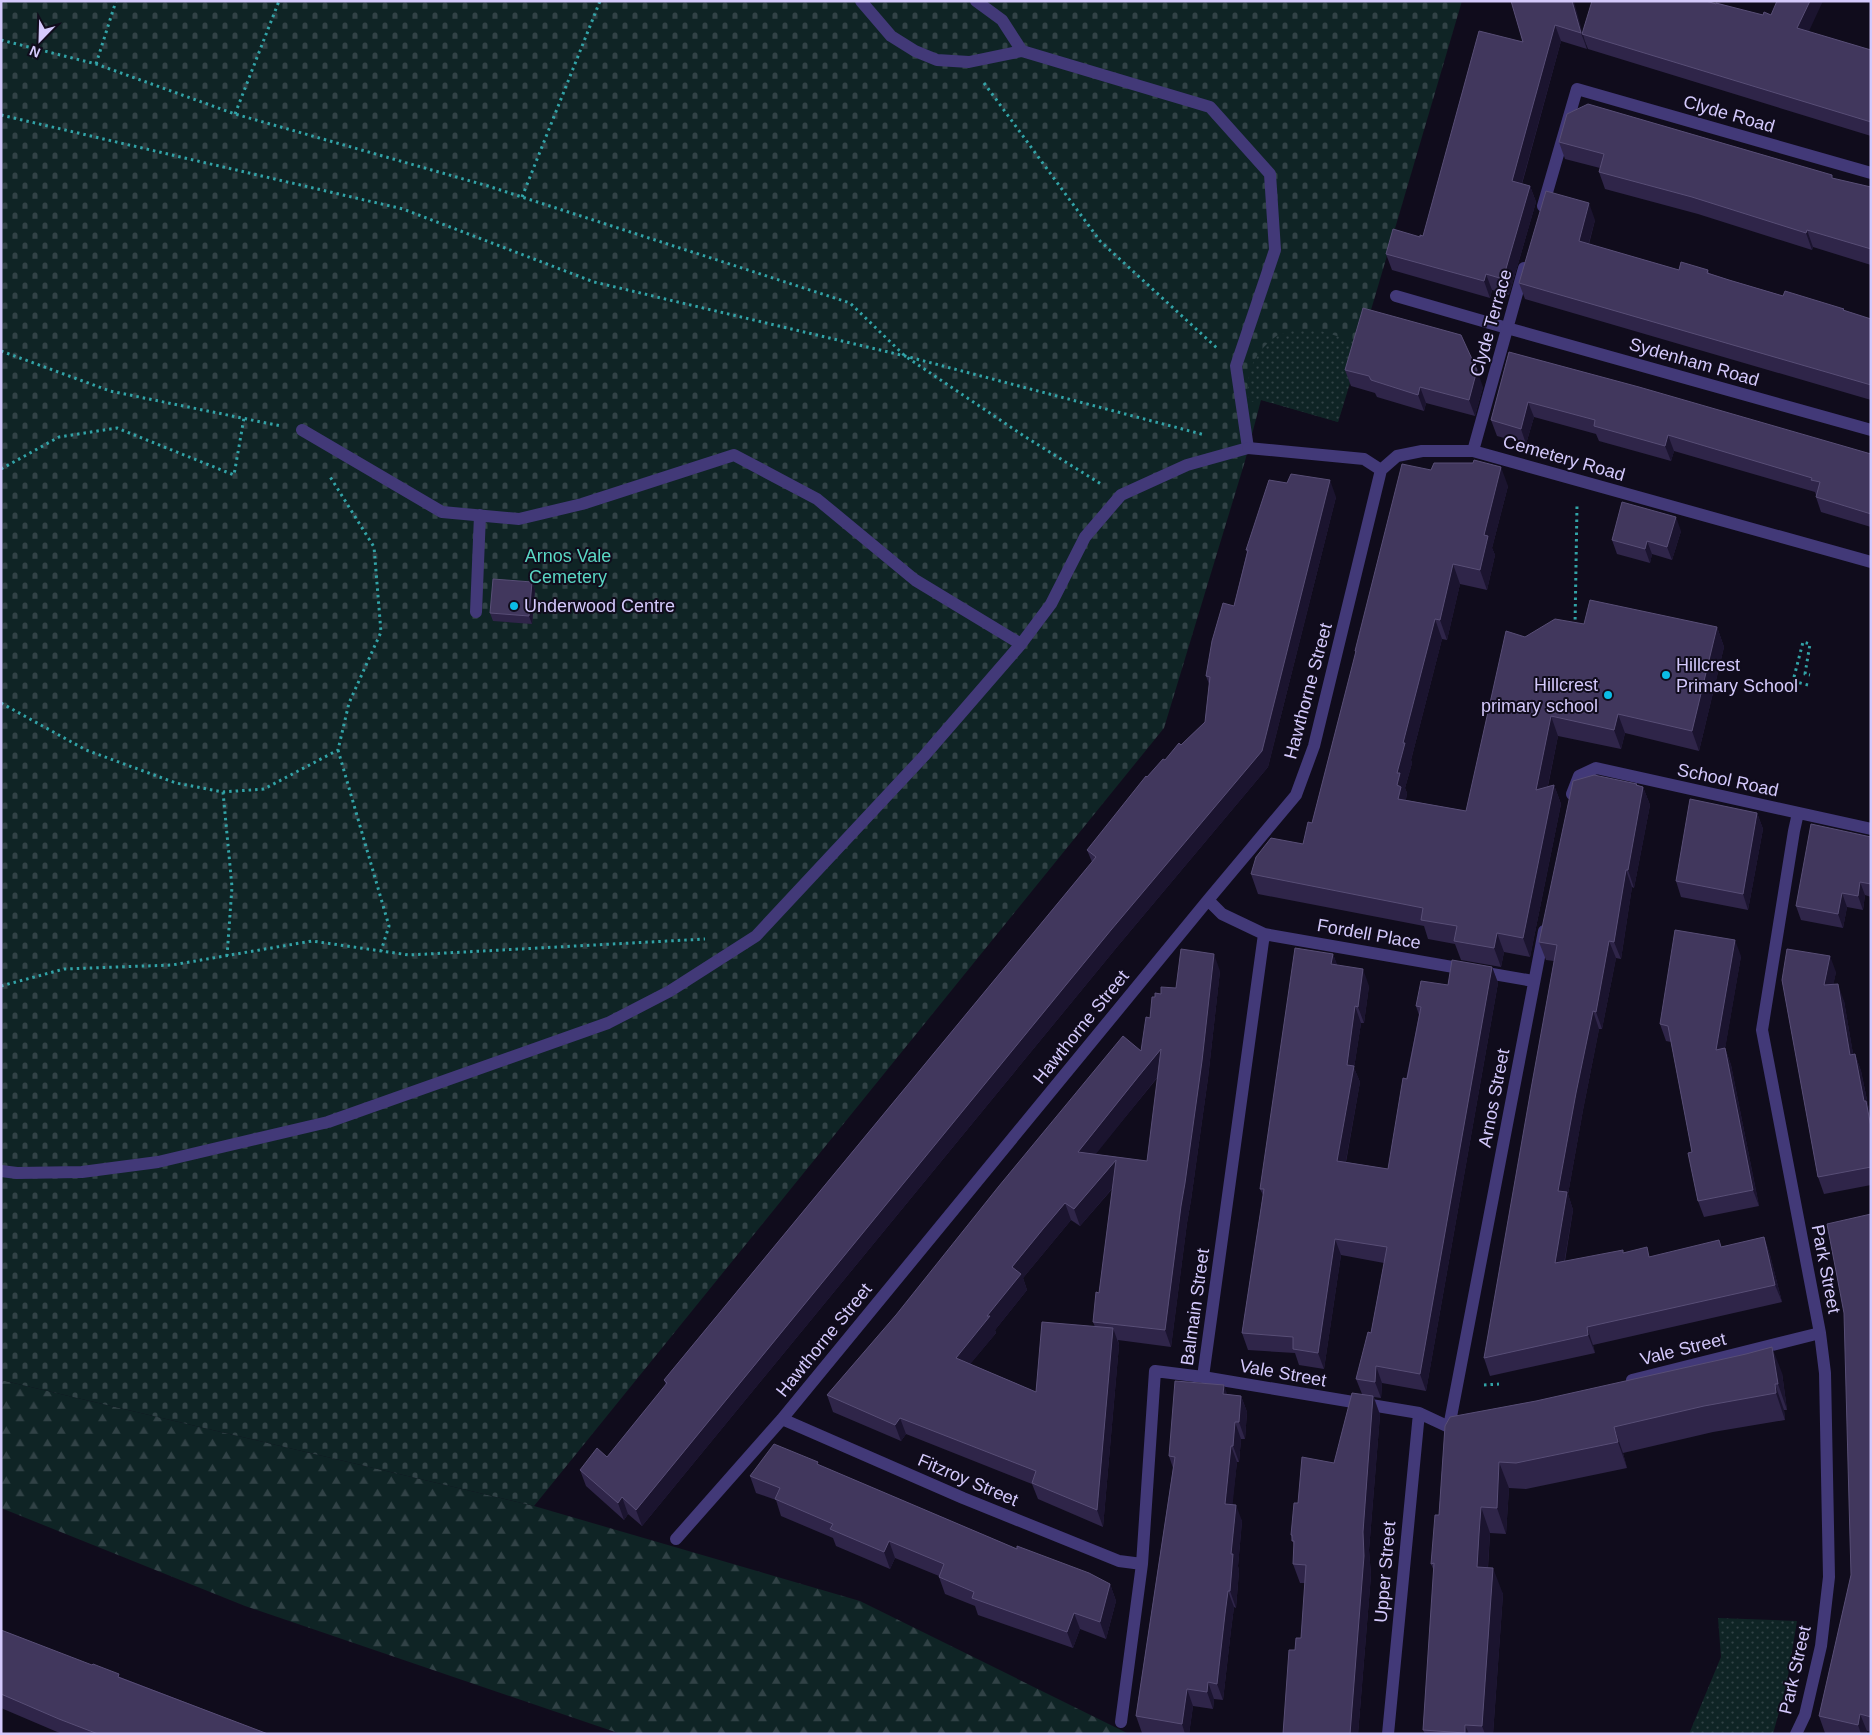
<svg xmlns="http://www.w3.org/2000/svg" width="1872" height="1735" viewBox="0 0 1872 1735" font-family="Helvetica,sans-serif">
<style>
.forest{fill:url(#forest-firs)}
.cemetery{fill:url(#cemetery-stones)}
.garden{fill:url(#garden-dots)}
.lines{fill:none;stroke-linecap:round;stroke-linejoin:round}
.path{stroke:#32a3a7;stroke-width:3;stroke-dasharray:2.5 4;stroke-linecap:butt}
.service{stroke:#423978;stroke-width:12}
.minor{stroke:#423978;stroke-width:12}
.wall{fill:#2f2549;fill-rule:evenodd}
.shaded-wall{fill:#1b142f}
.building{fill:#41375d;stroke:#584e76;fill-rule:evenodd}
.poi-dot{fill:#0bbce6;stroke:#100c1c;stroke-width:2}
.labels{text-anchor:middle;stroke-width:4;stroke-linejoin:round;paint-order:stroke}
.street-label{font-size:18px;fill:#d4c9fc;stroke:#100c1c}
.park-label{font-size:18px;fill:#5ad7c4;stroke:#100c1c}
.poi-label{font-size:18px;fill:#d4c9fc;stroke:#100c1c;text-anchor:start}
</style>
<defs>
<pattern id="forest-firs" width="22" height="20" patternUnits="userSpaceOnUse" patternTransform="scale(1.25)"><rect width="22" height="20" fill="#0f2425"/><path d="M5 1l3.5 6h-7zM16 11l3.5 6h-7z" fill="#314246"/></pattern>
<pattern id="cemetery-stones" width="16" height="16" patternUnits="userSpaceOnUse" patternTransform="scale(1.25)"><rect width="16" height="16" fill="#0f2425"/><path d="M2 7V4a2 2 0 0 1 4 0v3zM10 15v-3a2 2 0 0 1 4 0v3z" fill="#314246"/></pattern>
<pattern id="garden-dots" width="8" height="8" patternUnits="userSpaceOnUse" patternTransform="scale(1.25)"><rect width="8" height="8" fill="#0f2425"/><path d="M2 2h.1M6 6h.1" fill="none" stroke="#314246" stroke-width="1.8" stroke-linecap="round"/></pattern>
</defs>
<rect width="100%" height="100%" fill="#100c1c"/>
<path class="forest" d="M1,1380l533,126 326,95 269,133h-508l-376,-128 -244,-98z"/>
<path class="cemetery" d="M1,1h1461l-124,421 -77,-22 -16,61 -81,267 -630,778 -533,-126z"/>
<path class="garden" d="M1298,329l20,1 44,14 -24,78 -76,-22 -10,2 -3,-3c-4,-22 3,-42 20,-57 3,-2 6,-6 10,-7 6,-2 13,-4 19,-6z
M1718,1618l79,3 -10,61 -14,52h-84l32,-77z"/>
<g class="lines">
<path class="path" d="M1,40l95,24 139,50 253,72 362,117 55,53 119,80 77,48
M96,64l20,-63
M984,83l116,158 118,108
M235,114l44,-113
M1,115l402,94 191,73 311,74 300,79
M522,197l78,-196
M1,351l109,40 171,35
M1,469l58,-32 58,-9 117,47 10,-57
M1575,626l2,-121
M1808,685l-15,-4 10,-39 7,2 -5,30 5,1
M1,703l85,47 90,33 47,9 41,-3 74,-39 11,-47 32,-71 -7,-85 -45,-72
M338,750l51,176 -8,25
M223,792l9,95 -5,69
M1,986l63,-17 108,-4 140,-24 97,14 296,-16
M1484,1385l15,-1"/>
<path class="service" d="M976,1l26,19 20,31
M1396,296l111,32
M302,430l140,82 77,7 63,-15 152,-49 83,44 98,81 106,64
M476,612l4,-97
M1,1171l16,2 65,-1 76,-10 170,-40 280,-99 62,-32 86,-55 168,-180 97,-112 30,-40 34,-67 36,-42 66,-30 61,-17 -12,-82 39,-116 -5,-76 -60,-67 -188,-56 -53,11 -32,-2 -22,-9 -24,-15 -30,-35"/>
<path class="minor" d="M1543,206l34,-117 294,84
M1507,328l364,102
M1248,448l116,11 17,11
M1473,451l51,-183
M1381,470l16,-14 25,-5h51l398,111
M1572,794l7,-18 17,-8 275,61
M1208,900l14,14 42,20 269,47
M1203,1377l216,36 30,14 8,-2
M1632,1380l188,-47
M782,1419l181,79 156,63 23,3
M1449,1427l95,-496
M676,1539l106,-120 426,-519 88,-105 18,-49 67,-276
M1121,1722l21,-158 13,-193 48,6 61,-443
M1388,1734l31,-321
M1796,1734l9,-19 16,-69 8,-69 -4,-204 -5,-40 -58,-303 32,-199 4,-18"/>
</g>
<path class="wall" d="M1511,1l72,32 225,-1 63,18v86l-283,-87 -4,-10 3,10 -26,-8 -39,143 8,2 6,16 -27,93 -17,-5 -2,8 -98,-28 -6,-16 34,-17 3,-1 100,-194z
M1559,142l275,37 37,8v78l-58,-18 -1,3 -114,-36 -93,-25 -6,-17 1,-4 -35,-9z
M1595,220l-6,24 90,26h29l1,3 20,7 54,16 61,13v2l27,8v81l-346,-101 -6,-16z
M1509,352l362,102v73l-50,-15 -5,-15v-2l-1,-3 -141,-41 -3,10 -72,-20 -3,-7 -62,-17 -8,27 -29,-8 -6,-16z
M1345,370l138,17 -8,29 -49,-13 -2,8 -47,-14 -2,-4 -24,-7z
M1431,470l77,16 -16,62 3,7 -8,35 -27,-6 -13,56 -5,-1 -31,121 1,3 -7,25 2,5 -1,6v1l60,11 59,-174 59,-13 133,3 7,20 -25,104 -74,-18 -4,16 -63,-13 -10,50 6,-1 7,19 -31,153 -26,-5 -3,15 -40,-7 -6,-16 -27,-5 -4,-13 -166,-32 -7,-20 52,-30 9,-21 44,-170 -1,-2z
M1336,497l-68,270 -151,180 -475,579 -14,-12 -4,6 -38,-34 -6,-16 27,-13 59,-72 -2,-5 428,-518 -5,-12 60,-73 58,-55 4,-38 -3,-8 28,-70 13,-54 -1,-2z
M1681,531l-9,29 -20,-6 -2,9 -33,-9 -5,-14z
M532,582l3,8 -3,34 -39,-3 -3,-8z
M1637,786l6,1 7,18 -16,83 -2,-1 -11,72 -5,-1 -14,71h-3l-16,81 -15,84 5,16 -8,51 59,-8 26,4 72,-10 42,-10 6,18 12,47 -189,43 2,8 -105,23 -6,-18 70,-397 -8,-1 -7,-18z
M1757,813l6,16 -15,81 -67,-13 -5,-16z
M1871,837v60l-6,-2 -2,15 -16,-3 -4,21 -42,-8 -5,-14z
M1333,954l4,11 32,21 -5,37h-3l-7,45 6,14 -14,80 42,7 31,-154 -3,-9 32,-21 44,-18 6,16 -72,408 -44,-8 -1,15 -7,-1 6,18 -11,135 2,25 -13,159h-75l12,-84 6,-12 4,-55h-5l-7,-19 1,-18 -3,-11 7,-32 36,-40 28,-69 -6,-15 15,-46 13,-70 -43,-8 -17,114 -25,-4 -4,-12 -47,-3 -6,-17 21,-138 -3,-6z
M1741,956l-16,92 6,17 28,141 -55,11 -6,-16 -6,-49 -21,-110 -5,-1 -6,-17z
M1220,971l-12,107 -17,122 -4,23 -16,124 -53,-7 1,5 -16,182 -65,-28 -6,-15 -126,-50 -5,7 -68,-29 -6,-17 314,-344 14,-54zM1158,1077l-11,84 -52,-7zM1113,1188l-14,105 -6,29 2,5 -59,65 -66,-28 26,-31 -1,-3 32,-40 -4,-12 48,-58 9,6z
M1836,972l-3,13 11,16 9,53h2l6,17 7,34 3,9v71l-47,9 -6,-17 -36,-197z
M1871,1214v518l-4,-1 -1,3h-37l-4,-1 -6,-17 32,-141z
M1782,1373l5,37h-3l1,10 -72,12 -90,21 4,15 -101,21 -17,-1 -3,46 -16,-1 -2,35 15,26 -10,140h-68l-2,-4 11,-159 -3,-7 8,-49 6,-89z
M1227,1394l14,2 6,16 -2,27h-4l-2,23h-2l-5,42 10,17 -4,45 1,5 -3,37 -2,-1 -3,23 -8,70 -9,-1 -1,10 -20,-3 -4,28h-41l-6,-1 -6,-17 37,-248 -4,-12z
M819,1465l198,84 93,35 6,17 -10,38 -26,-10 -7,19 -95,-33 -3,-9 -30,-12 -6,-17v-1l-44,-18 -5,11 -54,-23 -3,-8 -52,-22 -5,-16 -20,-7 -6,-17z
M1,1630l119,47 148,57h-206l-61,-26z"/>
<path class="shaded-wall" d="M1572,1h2l13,48 -6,-16z
M1810,1h13l-20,43 -6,-16z
M1555,25l6,16 -43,156 -6,-16z
M1530,186l6,16 -27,93 -6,-16z
M1589,203l6,17 -10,37 -6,-16z
M1807,230l6,17 -1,3 -6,-17z
M1486,274l6,16 -2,8 -6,-17z
M1477,370l6,17 -8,29 -6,-16z
M1420,387l6,16 -2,8 -6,-16z
M1528,402l6,15 -8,27 -5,-15z
M1668,435l6,16 -3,10 -6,-15z
M1501,467l7,19 -16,62 3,7 -8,35 -7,-20 4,-35z
M1330,480l6,17 -68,270 -151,180 -475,579 -6,-16 475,-580z
M1676,517l5,14 -9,29 -5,-13z
M1647,541l5,13 -2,9 -5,-14z
M1453,564l7,20 -13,56 -7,-20z
M532,582l3,8 -3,34 -3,-8z
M1435,619l7,20 -31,121 1,3 -7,25 2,5 -1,6 2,7 -10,-7 -1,-14v-12l6,-30z
M1717,627l7,20 -25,104 -7,-20z
M1618,714l7,19 -4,16 -7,-19z
M1551,716l7,20 -15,73 -7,-19z
M1637,784l5,13 1,-10 7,18 -16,83 -6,-18z
M1554,785l7,19 -31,153 -7,-19z
M1757,813l6,16 -15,81 -5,-16z
M1626,870l6,17 -11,72 -7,-17z
M1860,882l5,13 -2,15 -5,-14z
M1842,893l5,14 -4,21 -5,-14z
M1497,933l7,19 -3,15 -7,-19z
M1735,940l6,16 -19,111 -6,-17z
M1609,941l7,17 -14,71 -6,-17z
M1214,954l6,17 -12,107 -17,122 -4,23 -16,124 -6,-17z
M1333,954l6,16 -8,-6z
M1830,956l6,16 -6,30 -6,-17z
M1492,967l6,16 -72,408 -6,-17z
M1363,969l6,17 -5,37 -6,-16z
M1838,984l6,17 12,70 -6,-16z
M1355,1006l6,17 -7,45 6,14 -17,95 -6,-16 10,-96z
M1593,1011l6,18 -16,81 -15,84 5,16 -12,71 -6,-18 3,-72 18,-98z
M1725,1048l6,17 28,141 -6,-16z
M1161,1049l6,16 -83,104 -6,-17z
M1855,1054l6,17 7,34 3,9v13l-7,-26z
M1116,1160l6,17 -42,49 -6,-17z
M1065,1203l6,17 -48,58 4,12 -32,40 1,3 -34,41 -6,-16 56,-91z
M1764,1237l6,18 12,47 -7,-17z
M1335,1239l6,16 -17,114 -6,-16z
M1587,1327l6,18 2,8 -7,-18z
M1113,1328l6,17 -16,182 -6,-17z
M1772,1347l10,26 5,37 -9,-26z
M1376,1366l6,17 -1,15 -6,-16z
M1775,1384l9,26 1,10 -9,-27z
M1224,1385l6,17 -7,-8z
M1241,1396l6,16 -2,27 -6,-17z
M1373,1396l7,19 -11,135 2,25 -13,159h-8l13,-202z
M900,1418l6,16 -5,7 -6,-16z
M1235,1422l6,17 -2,23 -6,-16z
M1614,1427l9,26 4,15 -9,-26z
M1231,1446l6,16 -6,58 -6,-16z
M1499,1462l10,26 -3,46 -9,-26z
M622,1497l6,17 -4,6 -6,-17z
M1236,1505l6,16 -4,45 1,5 -3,37 -6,-17 1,-37z
M1481,1507l9,26 -4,60 -9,-26z
M889,1541l6,17 -5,11 -6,-17z
M1493,1568l10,26 -10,140h-8l-3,-8z
M1110,1584l6,17 -10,38 -6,-17z
M1228,1591l6,16 -3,23 -8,70 -6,-16 8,-70z
M1074,1613l6,16 -7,19 -6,-16z
M1208,1682l6,17 -1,10 -6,-17z
M1187,1689l6,17 -4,28h-4l-3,-10z
M1860,1714l7,17 -1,3h-5l-3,-9z
M1465,1725l4,9h-4z"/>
<path class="building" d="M1511,1h61l9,32 -26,-8 -43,156 18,5 -27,93 -17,-5 -2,7 -98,-27 7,-25 27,8v-2l3,1 56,-205 44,11z
M1592,1h114l10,3v-1l47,12 1,-3 7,3 6,-14h33l-13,27 74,22v72l-289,-88z
M1588,104l244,71v3l39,9v62l-64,-19 -1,3 -114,-36 -93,-25 5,-18 -45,-12 8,-28z
M1546,191l43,12 -10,38 100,29 2,-8 27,8 -1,3 22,7 54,16 2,-5 59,18 -1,1 28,9v66l-352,-102z
M1363,308l98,27 16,35 -8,30 -49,-13 -2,8 -47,-15 -2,-4 -24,-6z
M1509,352l130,35 232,67v60l-55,-17 4,-15 -9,-2 1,-2 -144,-43 -3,11 -71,-20 1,-6 -67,-18 -7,27 -30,-9z
M1474,460l27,7 -17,68 4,1 -8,34 -27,-6 -13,56 -5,-1 -32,124h2l-8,30h3l-3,12 4,2 -3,12 68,12 40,-180 19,6 30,-18 29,5 6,-24 127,27 -25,104 -74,-17 -4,16 -63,-14 -15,74 18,-5 -31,153 -26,-5 -3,15 -40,-7 3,-15 -36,-6 2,-12 -172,-34 5,-17 15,-19 32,6 5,-22 4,1 44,-172h-1l47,-187 29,6 3,-7h39z
M1291,474l39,6 -68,271 -151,179 -475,580 -14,-13 -4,6 -38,-33 17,-22 10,9 60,-74 -3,-3 432,-523 -9,-7 59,-74 1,1 16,-18 2,1 14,-17 2,2 24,-23 5,-45 -4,-1 6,-35 11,-38 11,3 14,-56h-2l23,-70 18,3z
M1622,502l54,15 -9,30 -20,-6 -2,8 -33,-9z
M493,579l39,3 -3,34 -39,-3z
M1594,775l43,9 -1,1 7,2 -15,83h-2l-12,72 -5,-1 -13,71 -3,-1 -17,82 -18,98 9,1 -12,71 68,-13v3l24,-6 2,10 70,-17 2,7 43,-10 11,48 -188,42 1,8 -104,23 47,-269 26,-144 -18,-3 34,-161z
M1690,799l67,14 -14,81 -67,-13z
M1811,824l60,13v47l-11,-2 -2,14 -16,-3 -4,21 -42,-8z
M1675,930l60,10 -19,110 9,-2 28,142 -55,11 -10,-48 4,-1 -24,-126 -8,-2z
M1295,948l38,6 -2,10 32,5 -5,38 -3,-1 -8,59 7,1 -17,95 51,8 15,-91 4,1 14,-72 -5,-1 5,-25 27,4 4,-25 40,7 -72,407 -44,-8 -1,16 -19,-3 12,-47 3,1 16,-86 -52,-8 -17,114 -25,-4v-12l-51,-4 22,-144h-4z
M1181,949l33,5 -12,107 -17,122 -4,23 -16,124 -72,-8 3,-30 3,1 17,-133 -42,49 -9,-6 -22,26 -31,38 9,7 -34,42h3l-34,42 80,34 6,-70 71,6 -16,182 -65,-27 4,-12 -136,-53 -5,7 -68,-30 69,-80 103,-129 124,-150 18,15 5,-34 4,1 2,-21h3v-4l6,1v-7l15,1zM1161,1049l-14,112 -69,-9 60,-75z
M1787,949l43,7 -6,29 14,-1 12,71 5,-1 9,47h2l5,26v40l-53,10 -36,-197z
M1871,1214v503l-11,-3 -2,11 -39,-9 32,-141 -7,-262 -17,-89z
M1772,1347l6,37h-3l1,9 -72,13 -90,21 4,15 -102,21 -17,-1 -2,46 -16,-1 -2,27 -2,33 16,1 -11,158 -17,-1v8l-42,-3 11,-167 -3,1 4,-49h4l6,-89 5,-9 86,-16 210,-47z
M1175,1381l49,4 -1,9 18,2 -2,26h-4l-2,24h-2l-6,58 11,1 -5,49h2l-3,37h-2l-3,23 -8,70 -9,-2 -1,10 -20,-3 -5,35 -46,-8 39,-259 -6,-1z
M1352,1393l21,3 -10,136 1,24 -14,178h-67l6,-84h6l1,-12h5l5,-73 -13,-1 1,-23h-2v-6h-1l3,-32h4l4,-46 32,6z
M774,1444l44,18 -1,2 200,85v-3l72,27 21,11 -10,38 -26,-9 -7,19 -95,-34 2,-6 -35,-15 5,-13 -55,-23 -5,11 -54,-23 3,-5 -58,-25 5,-11 -30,-12z
M1,1630l91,35 1,-1 26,10 -1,3 150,57h-170l-39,-15 -58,-25z"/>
<g class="poi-dot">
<circle cx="514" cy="606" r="5"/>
<circle cx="1666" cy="675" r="5"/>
<circle cx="1608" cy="695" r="5"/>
</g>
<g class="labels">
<g class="street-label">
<text transform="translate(1729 114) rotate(16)" y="6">Clyde Road</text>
<text transform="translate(1491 323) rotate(-74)" y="6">Clyde Terrace</text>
<text transform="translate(1694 362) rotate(16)" y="6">Sydenham Road</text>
<text transform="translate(1564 458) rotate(16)" y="6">Cemetery Road</text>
<text transform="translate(1308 691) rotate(-75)" y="6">Hawthorne Street</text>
<text transform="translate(1728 780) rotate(12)" y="6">School Road</text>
<text transform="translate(1369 934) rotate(10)" y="6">Fordell Place</text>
<text transform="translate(1081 1027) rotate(-51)" y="6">Hawthorne Street</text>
<text transform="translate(1494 1098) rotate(-79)" y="6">Arnos Street</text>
<text transform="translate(1826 1269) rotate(79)" y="6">Park Street</text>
<text transform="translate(1195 1307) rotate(-82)" y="6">Balmain Street</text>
<text transform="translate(824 1340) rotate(-51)" y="6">Hawthorne Street</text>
<text transform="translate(1683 1349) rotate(-14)" y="6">Vale Street</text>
<text transform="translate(1283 1373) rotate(10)" y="6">Vale Street</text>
<text transform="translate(968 1480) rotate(23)" y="6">Fitzroy Street</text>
<text transform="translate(1385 1572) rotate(-85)" y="6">Upper Street</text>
<text transform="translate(1795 1670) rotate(-77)" y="6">Park Street</text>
</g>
<g class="park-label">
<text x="568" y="562">Arnos Vale<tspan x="568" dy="21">Cemetery</tspan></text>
</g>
<g class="poi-label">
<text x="524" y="612">Underwood Centre</text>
<text x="1676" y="671">Hillcrest<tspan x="1676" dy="21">Primary School</tspan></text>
<text x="1598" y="691" text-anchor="end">Hillcrest<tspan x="1598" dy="21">primary school</tspan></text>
</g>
</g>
<rect width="1872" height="1735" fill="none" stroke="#d4c9fc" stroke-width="5"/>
<g transform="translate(40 40) rotate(203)" stroke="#100c1c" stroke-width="4" paint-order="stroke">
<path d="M0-4L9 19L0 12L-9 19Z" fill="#d4c9fc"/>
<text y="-8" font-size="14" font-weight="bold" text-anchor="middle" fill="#d4c9fc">N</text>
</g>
</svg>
